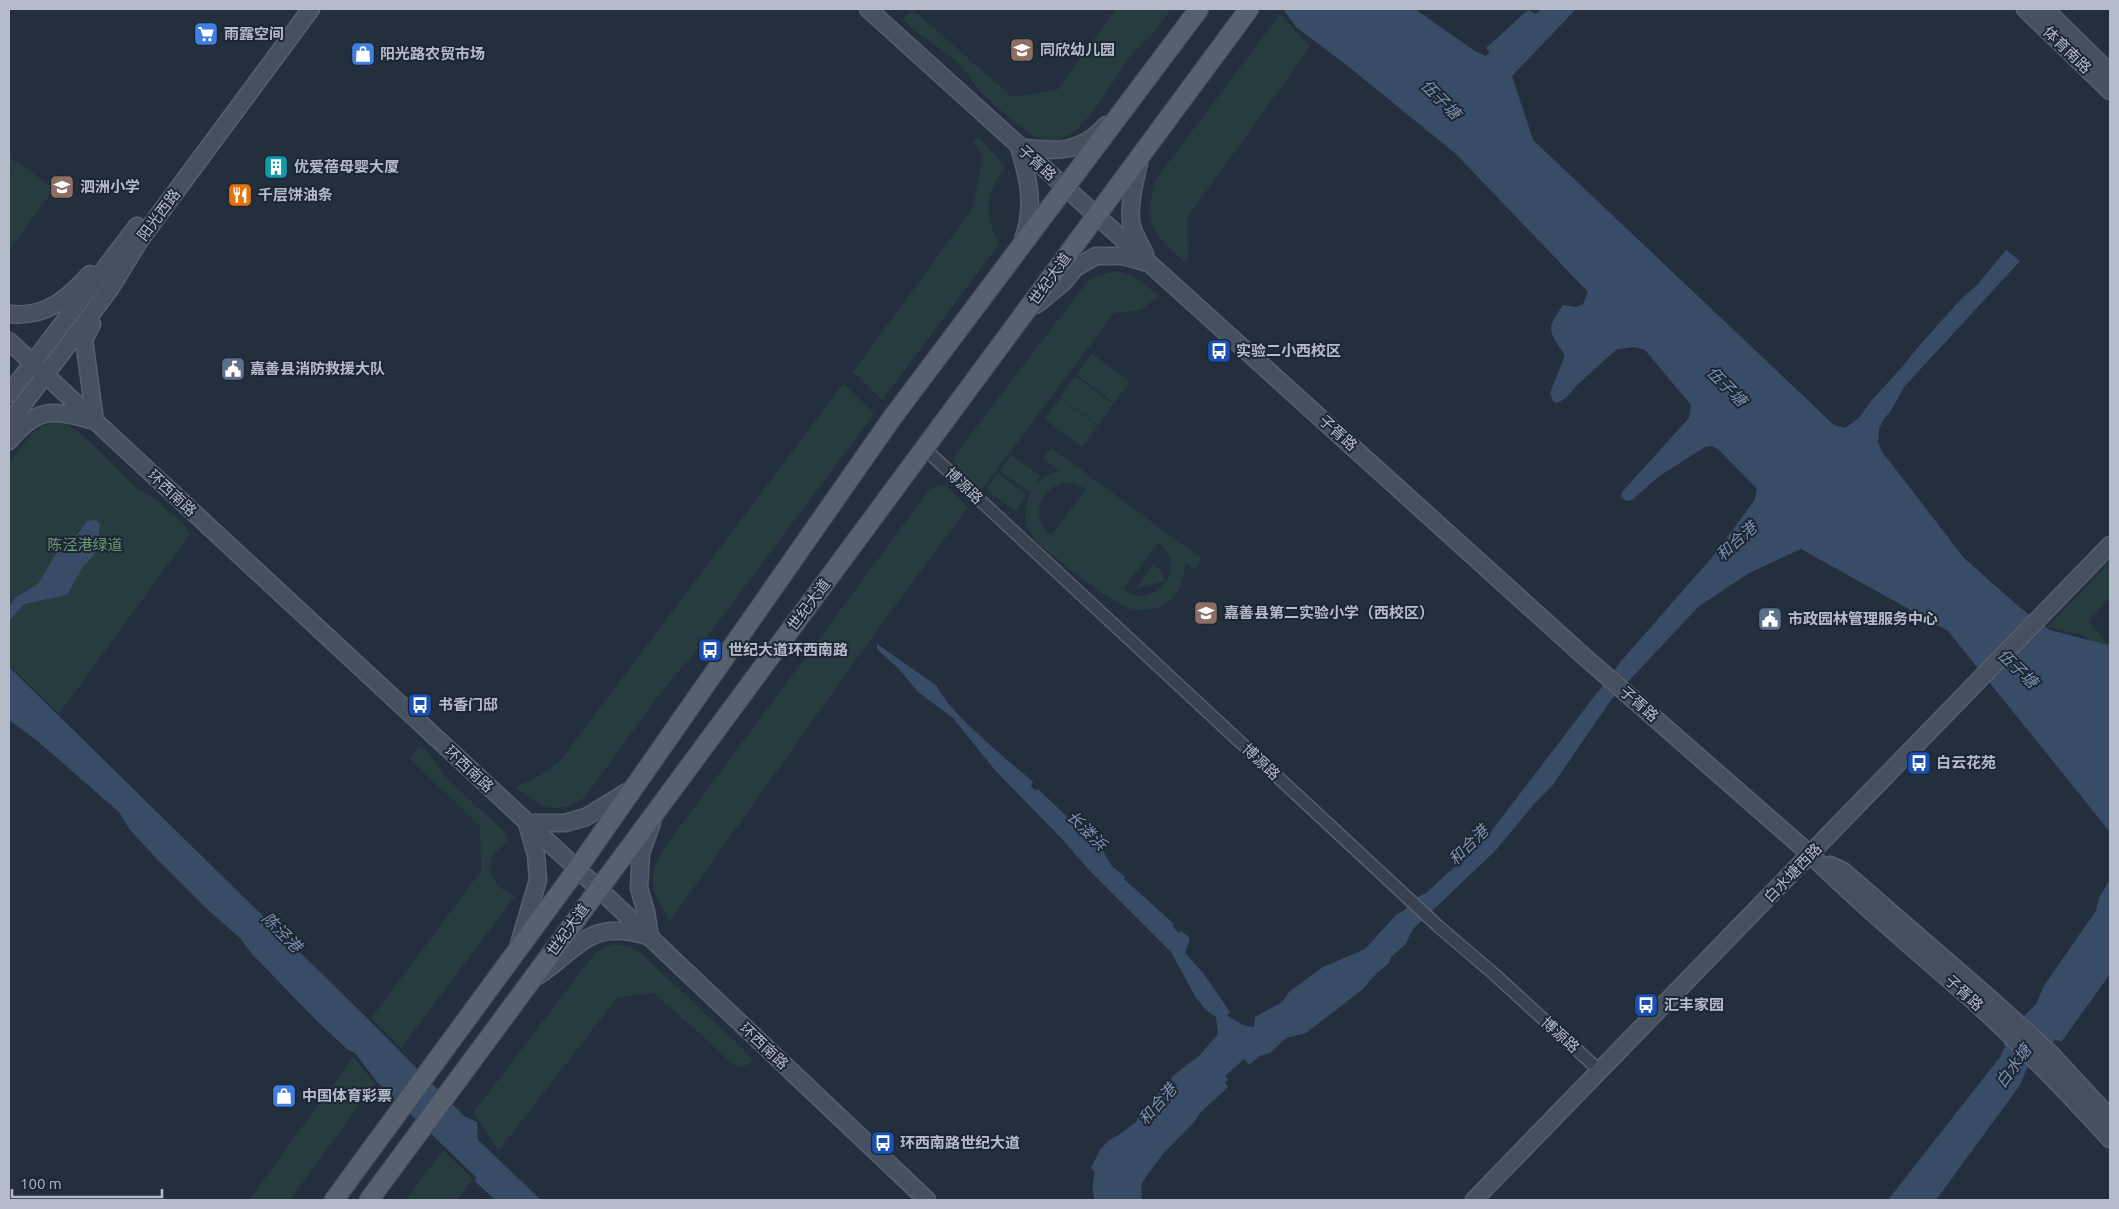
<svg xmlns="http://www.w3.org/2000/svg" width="2119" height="1209" viewBox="0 0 2119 1209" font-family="Ubuntu,'Noto Sans SC',sans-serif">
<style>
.green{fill:#263c3f;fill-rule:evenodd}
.water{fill:#394c67}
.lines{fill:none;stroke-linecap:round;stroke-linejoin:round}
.street-casing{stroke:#565f6c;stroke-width:14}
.secondary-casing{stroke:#565f6c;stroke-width:19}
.primary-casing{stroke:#414a57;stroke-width:21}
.street{stroke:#38414e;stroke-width:11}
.secondary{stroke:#465061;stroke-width:16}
.primary{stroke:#56606e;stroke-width:19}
.labels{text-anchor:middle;stroke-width:4;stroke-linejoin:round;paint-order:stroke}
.poi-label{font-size:15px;font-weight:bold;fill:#b4bcc9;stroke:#1d2633;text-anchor:start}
.street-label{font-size:15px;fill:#b4bcc9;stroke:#1d2633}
.park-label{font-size:15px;fill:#6b9a76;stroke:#1d2633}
.water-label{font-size:16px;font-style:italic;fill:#7c92b1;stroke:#1d2633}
</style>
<rect width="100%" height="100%" fill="#242f3e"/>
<path class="green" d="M912,9l100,88 45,-7 59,-81h55c-6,8 -12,17 -18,24 -9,9 -19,18 -26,28 -17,23 -48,88 -84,79 -13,-4 -53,-38 -63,-49 -7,-7 -11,-17 -18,-24 -18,-19 -42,-29 -59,-48z
M1280,14l30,33 -123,171 1,40 -4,4c-32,-30 -42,-38 -28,-83z
M979,137l27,31c-23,26 -21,46 -7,76l-117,156 -29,-28 120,-164 10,-53 -10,-13z
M9,156l8,8 2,-1 35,26 -45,61v-73l7,-10 -7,7z
M1116,271l19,6 24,19 -18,14 -27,3 -134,179 -23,-24 -3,-12 134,-175 9,-5z
M1092,354l38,28 -16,21 -37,-28z
M1075,376l38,28 -15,21 -38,-28z
M843,384l31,30 -176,235 -40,47 -73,101c-27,21 -47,8 -69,-10l29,-14 18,-16z
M1060,398l38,28 -16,21 -37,-28z
M55,422l15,4 12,9 56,54 17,10 31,28 4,7 -131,180 -50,-49v-202l22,-29 11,-8z
M1051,448l151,111 -8,11 -9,-7c0,15 -5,29 -16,38 -10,8 -24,11 -37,8 -20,-4 -71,-48 -91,-63 -18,-15 -20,-38 -8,-58l-4,4 -29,-21 11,-16 30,21 -7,10 11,-10 14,-5 -16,-13zM1063,483l13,1 10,5 -35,47c-20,-17 -14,-46 12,-53zM1158,543c33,20 -4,72 -35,46z
M998,474l29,21 -11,16 -30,-21z
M942,484l5,3 21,20 -106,144 -192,270c-18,-32 -25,-40 -5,-74l265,-358z
M2110,561v36l-22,24 22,25v19l-26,-29 -36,-9z
M1153,564l8,7 4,10 -29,7z
M420,747l7,4 22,30 56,51 4,11c-30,11 -21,44 6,53l-114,152 -30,-30 110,-147 -1,-45 -70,-68z
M613,944l16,2 10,6 115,107 -6,6 -11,2 -83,-74 -36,4 -119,153 -26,-37 123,-161z
M353,1057l22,26 -85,117h-41z
M443,1150l30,29 -16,21h-51z"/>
<path class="water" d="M1283,9h132l60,42 11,5 4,-4 -4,-4 42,-38 8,4 6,-5h34l-64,67 21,64 301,285 11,3 14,-10 12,-17 32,-35 16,-20 43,-48 16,-14 28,-34 14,11 -116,126 -14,25 -7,8 -4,9 -1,13 5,11 81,105 54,48 32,24 58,15 2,-2v189l-162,-201 -147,-82 -52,24 -51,34 -87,93 -59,86 -18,18 -39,47 -82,78 -8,16 -14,12 -2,6 -14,12 -12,14 -57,44 -20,5 -16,15 -10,3 -11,9 -5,-6 -19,17 3,4 -3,2 3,5 -28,26 -6,9 -31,32 -16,21 -6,10 1,15h-47c-3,-6 -3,-20 0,-28l-4,-4 9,-18 9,-10 8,-4 19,-14 6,-11 9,-6 9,-14 14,-16 26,-20 18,-21 -2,-17 -10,-7 -10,-12 -25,-46 -82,-82 -28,-32 -66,-68 -42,-52 -35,-26 -19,-23 -22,-20v-5l60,42c11,26 72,75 96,96l-2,4 5,5 2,-2 45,43 15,10 13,23 14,12 -1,2 50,45 -2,2 7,7 2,-2 9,7 -5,15 18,20 27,39 -3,4 16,9 11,2 1,-10 27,-15 8,-11 33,-24 42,-18 32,-35c11,-3 17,-18 28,-20l62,-57 135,-177 92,-105 40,-54 3,-12 -39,-40 -6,-3 -7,1 -47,30 -26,23 -6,1 -5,-4 1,-5 67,-74 2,-13 -46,-55 -11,-3 -17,2 -40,36 -11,13 -9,5 -4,-2 -3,-8 14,-35v-4c-16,-25 -18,-24 -1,-49l13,2 7,-3 5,-12 -132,-138 -107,-87 -53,-40z
M96,520l4,4 -2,21 -4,10 -12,13 -15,27 -43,9 -15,17v-14l6,-9 24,-15 18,-32 15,-9 15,-21z
M9,667l358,351 97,98 13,6 1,18 63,60h-46l-20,-19 1,-4 -99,-95 -22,-29 -7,-3 -34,-32 -62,-64 -12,-16 -35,-31 -48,-48 -27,-29 -11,-18 -84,-73 -26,-19z
M2110,879v95l-48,67 -7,-1 -29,30 -6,15 -84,115h-48l112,-143 5,-10 -1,-4 20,-27 12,-12 9,-20 51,-73 3,-13z"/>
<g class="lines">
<defs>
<path id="street" d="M925,449l514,478 55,47 106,97"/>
<path id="secondary" d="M868,9l719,650 224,196c53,53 112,101 169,152 46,42 88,86 130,132
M2025,9l85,82
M2045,9l65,64
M1019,147c35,5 62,7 87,-22
M1019,147c10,33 16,59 4,93
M1140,158c-4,20 -11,42 -9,63 1,11 9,23 14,33
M1036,305l27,-22 12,-15 21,-12h27l24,7
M9,314c37,4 58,-15 81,-40
M92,324l-8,16 11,81
M9,341l590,548 328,311
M9,394l128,-168
M9,423l101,-134 30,-49 171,-231
M9,441c27,-32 42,-33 81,-21
M527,823h38l21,-6 47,-29
M1830,865l13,6 151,131 56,51 60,65
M650,937l-4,-25 -7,-24 2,-35 11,-30
M519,944l19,-64 -2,-25 -9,-32
M538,976c41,-28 53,-58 109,-40
M1474,1200l636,-655"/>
<path id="primary" d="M334,1200l243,-331 315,-451 307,-409
M369,1200l880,-1191"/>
</defs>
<use href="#street" class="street-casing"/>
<use href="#secondary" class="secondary-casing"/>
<use href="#primary" class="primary-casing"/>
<use href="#street" class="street"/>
<use href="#secondary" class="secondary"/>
<use href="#primary" class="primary"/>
</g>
<defs>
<symbol id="supermarket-square" viewBox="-11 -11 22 22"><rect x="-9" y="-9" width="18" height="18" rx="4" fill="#3f7fe0" stroke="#1d2633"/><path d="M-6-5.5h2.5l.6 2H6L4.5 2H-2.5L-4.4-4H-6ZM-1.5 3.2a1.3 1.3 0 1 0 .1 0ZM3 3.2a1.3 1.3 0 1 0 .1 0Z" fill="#fff"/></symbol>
<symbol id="school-square" viewBox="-11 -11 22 22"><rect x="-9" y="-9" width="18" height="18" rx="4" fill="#8d6e63" stroke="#1d2633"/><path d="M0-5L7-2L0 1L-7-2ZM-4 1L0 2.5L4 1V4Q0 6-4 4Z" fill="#fff"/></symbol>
<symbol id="shop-square" viewBox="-11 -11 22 22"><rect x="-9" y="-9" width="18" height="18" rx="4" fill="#3f7fe0" stroke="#1d2633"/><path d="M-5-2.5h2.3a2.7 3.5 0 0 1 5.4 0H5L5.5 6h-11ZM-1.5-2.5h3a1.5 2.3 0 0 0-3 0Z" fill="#fff"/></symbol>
<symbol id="building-square" viewBox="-11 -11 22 22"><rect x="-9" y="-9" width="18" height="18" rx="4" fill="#0f9aa8" stroke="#1d2633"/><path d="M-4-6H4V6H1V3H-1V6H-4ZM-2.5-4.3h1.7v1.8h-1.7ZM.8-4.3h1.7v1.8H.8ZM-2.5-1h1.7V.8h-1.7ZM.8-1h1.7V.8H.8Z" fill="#fff"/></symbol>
<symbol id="restaurant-square" viewBox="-11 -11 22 22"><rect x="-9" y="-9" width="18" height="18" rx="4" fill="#e8710a" stroke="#1d2633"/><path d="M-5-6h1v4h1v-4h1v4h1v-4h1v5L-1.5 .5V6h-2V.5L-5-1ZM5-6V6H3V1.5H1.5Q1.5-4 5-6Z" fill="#fff"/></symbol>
<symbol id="bus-square" viewBox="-11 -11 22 22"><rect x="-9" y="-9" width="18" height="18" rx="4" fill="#1a4fb4" stroke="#1d2633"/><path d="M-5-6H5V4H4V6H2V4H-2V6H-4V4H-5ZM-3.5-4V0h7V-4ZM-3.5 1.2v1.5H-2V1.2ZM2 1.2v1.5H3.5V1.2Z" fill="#fff"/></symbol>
<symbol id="civic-square" viewBox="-11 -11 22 22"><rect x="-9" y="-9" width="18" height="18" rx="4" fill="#5c6f8a" stroke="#1d2633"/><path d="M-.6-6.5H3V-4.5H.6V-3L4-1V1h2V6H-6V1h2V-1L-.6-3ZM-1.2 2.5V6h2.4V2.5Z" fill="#fff"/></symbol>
</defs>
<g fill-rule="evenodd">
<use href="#supermarket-square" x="192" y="20" width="28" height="28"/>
<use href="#school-square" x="1008" y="36" width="28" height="28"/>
<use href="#shop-square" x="349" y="40" width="28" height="28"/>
<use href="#building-square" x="262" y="153" width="28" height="28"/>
<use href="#school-square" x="48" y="173" width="28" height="28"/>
<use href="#restaurant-square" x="226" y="181" width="28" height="28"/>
<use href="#bus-square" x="1205" y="337" width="28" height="28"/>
<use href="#civic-square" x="219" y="355" width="28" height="28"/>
<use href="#school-square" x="1192" y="599" width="28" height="28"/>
<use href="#civic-square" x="1756" y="605" width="28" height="28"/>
<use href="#bus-square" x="696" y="636" width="28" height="28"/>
<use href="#bus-square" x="406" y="691" width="28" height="28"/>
<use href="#bus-square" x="1905" y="749" width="28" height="28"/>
<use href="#bus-square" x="1632" y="991" width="28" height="28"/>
<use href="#shop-square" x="270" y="1082" width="28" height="28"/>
<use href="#bus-square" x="869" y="1129" width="28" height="28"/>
</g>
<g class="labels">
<g class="poi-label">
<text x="224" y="39">雨露空间</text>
<text x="1040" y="55">同欣幼儿园</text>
<text x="380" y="59">阳光路农贸市场</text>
<text x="294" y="172">优爱蓓母婴大厦</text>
<text x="80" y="192">泗洲小学</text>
<text x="258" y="200">千层饼油条</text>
<text x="1236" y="356">实验二小西校区</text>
<text x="250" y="374">嘉善县消防救援大队</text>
<text x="1224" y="618">嘉善县第二实验小学（西校区）</text>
<text x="1788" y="624">市政园林管理服务中心</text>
<text x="728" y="655">世纪大道环西南路</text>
<text x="438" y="710">书香门邸</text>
<text x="1936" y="768">白云花苑</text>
<text x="1664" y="1010">汇丰家园</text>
<text x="302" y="1101">中国体育彩票</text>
<text x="900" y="1148">环西南路世纪大道</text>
</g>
<g class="street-label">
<text transform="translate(2067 50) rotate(44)" y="5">体育南路</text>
<text transform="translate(1037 163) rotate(42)" y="5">子胥路</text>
<text transform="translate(159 215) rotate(-53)" y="5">阳光西路</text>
<text transform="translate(1050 279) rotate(-54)" y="5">世纪大道</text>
<text transform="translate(1338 433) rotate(42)" y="5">子胥路</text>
<text transform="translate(964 486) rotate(43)" y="5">博源路</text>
<text transform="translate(172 493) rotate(43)" y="5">环西南路</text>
<text transform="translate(809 605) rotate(-53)" y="5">世纪大道</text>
<text transform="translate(1639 704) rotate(41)" y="5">子胥路</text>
<text transform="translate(1261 762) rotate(43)" y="5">博源路</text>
<text transform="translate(469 769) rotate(43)" y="5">环西南路</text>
<text transform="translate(1793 873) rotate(-46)" y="5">白水塘西路</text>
<text transform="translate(568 930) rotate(-54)" y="5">世纪大道</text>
<text transform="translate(1964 993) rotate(42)" y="5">子胥路</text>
<text transform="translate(1560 1035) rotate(42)" y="5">博源路</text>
<text transform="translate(764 1046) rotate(43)" y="5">环西南路</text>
</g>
<g class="park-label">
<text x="85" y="550">陈泾港绿道</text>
</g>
<g class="water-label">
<text transform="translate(1441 99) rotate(45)" y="6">伍子塘</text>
<text transform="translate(1727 386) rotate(45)" y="6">伍子塘</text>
<text transform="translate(1736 541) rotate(-42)" y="6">和合港</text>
<text transform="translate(2018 668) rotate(44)" y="6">伍子塘</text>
<text transform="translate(1087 830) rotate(45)" y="6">长溇浜</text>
<text transform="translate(1468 845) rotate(-45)" y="6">和合港</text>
<text transform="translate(282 932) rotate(45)" y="6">陈泾港</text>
<text transform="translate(2013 1066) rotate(-54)" y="6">白水塘</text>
<text transform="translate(1157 1104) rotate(-49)" y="6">和合港</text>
</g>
</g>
<rect width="2119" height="1209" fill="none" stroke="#b4bcc9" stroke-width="20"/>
<path d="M12 1189v8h150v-8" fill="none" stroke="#b4bcc9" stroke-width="2.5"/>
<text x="20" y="1189" font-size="15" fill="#b4bcc9" stroke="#1d2633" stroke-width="4" paint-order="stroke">100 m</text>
</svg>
